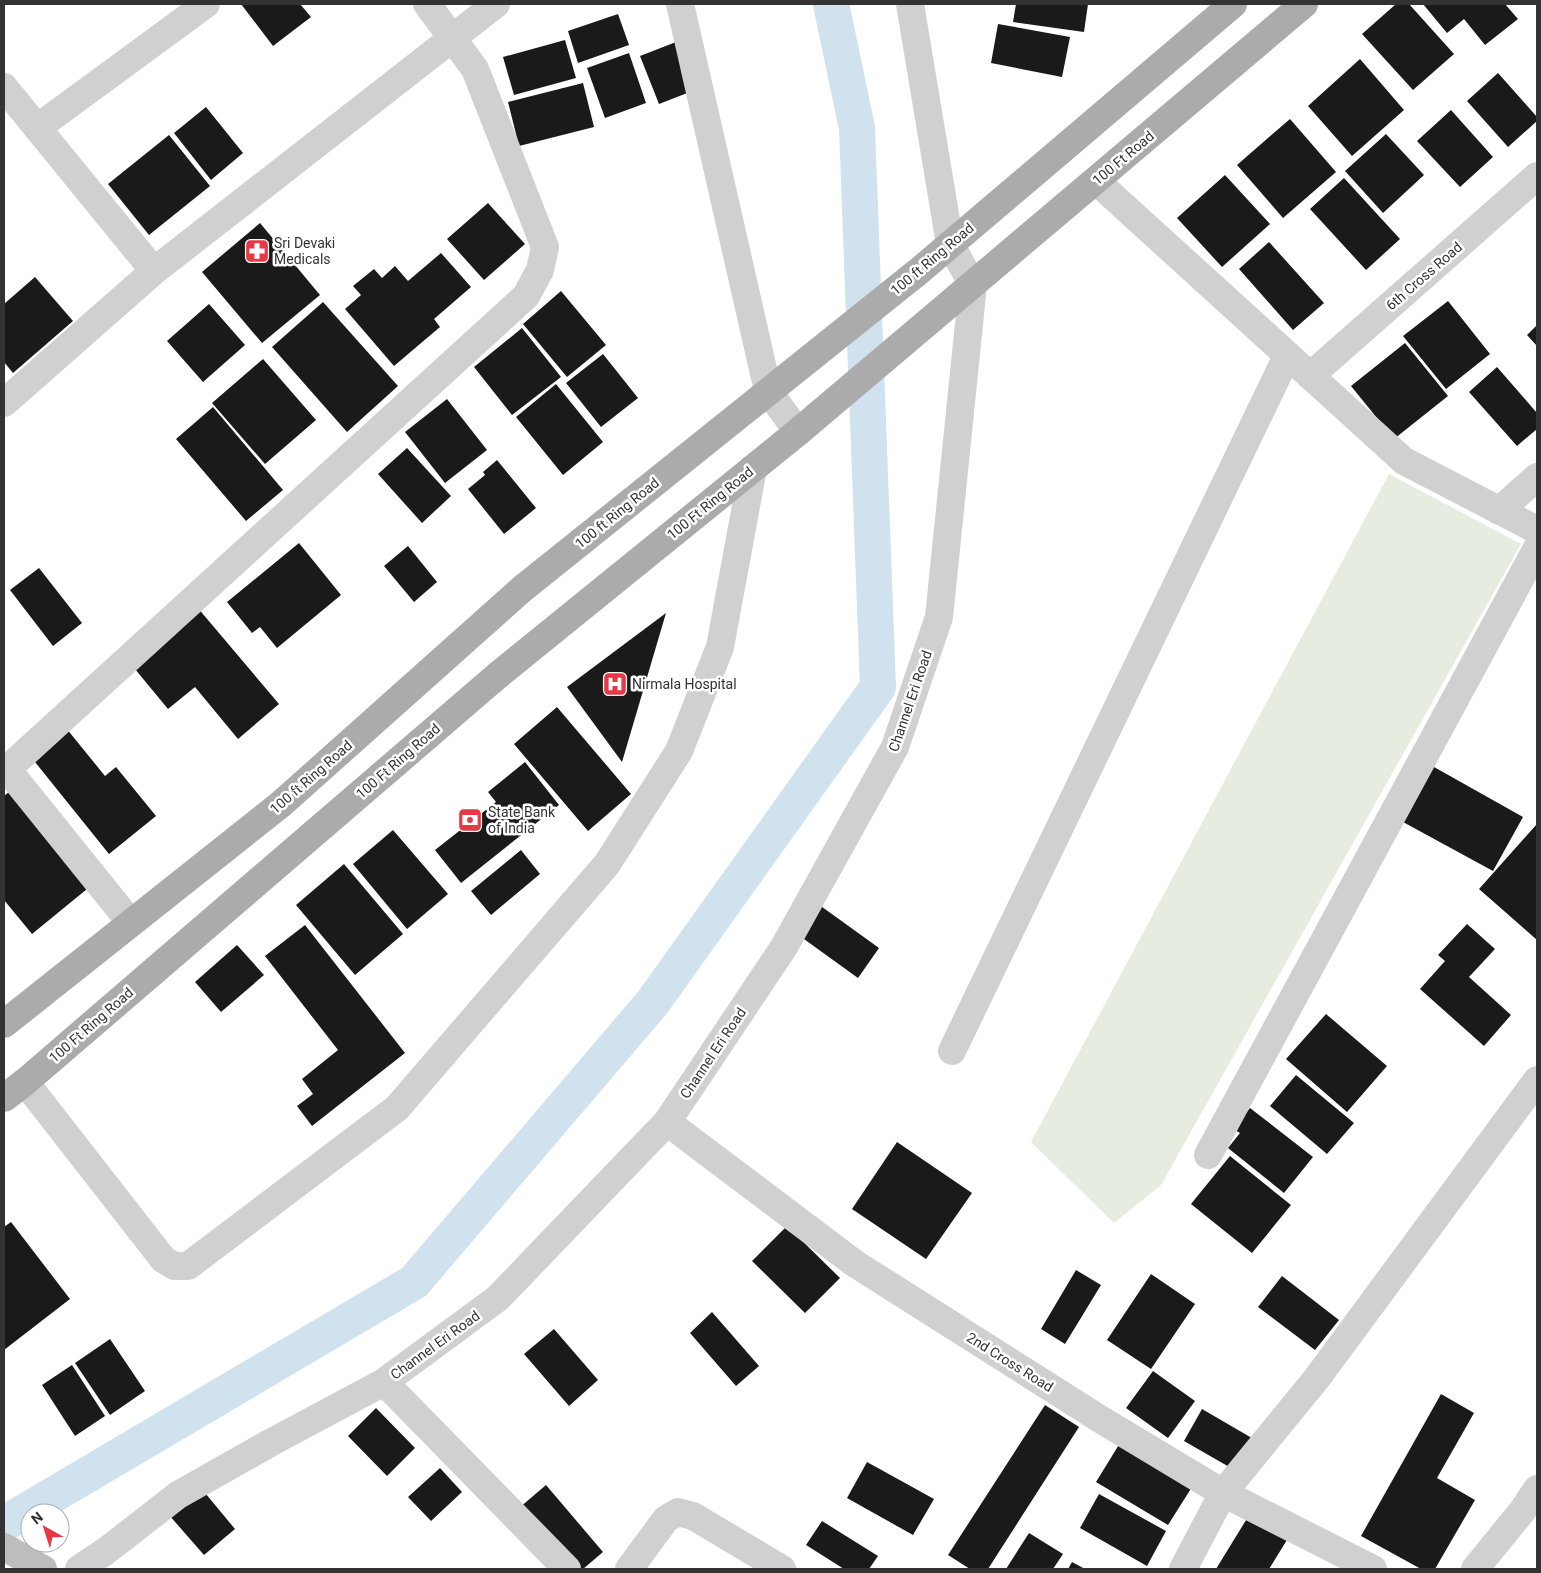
<svg xmlns="http://www.w3.org/2000/svg" width="1541" height="1573" viewBox="0 0 1541 1573" font-family="Roboto,sans-serif">
<style>
.green{fill:#e6ecdf}
.lines{fill:none;stroke-linecap:round;stroke-linejoin:round}
.canal{stroke:#cfe2ee;stroke-width:36}
.building{fill:#1a1a1a}
.street{stroke:#d0d0d0;stroke-width:28}
.secondary{stroke:#bdbdbd;stroke-width:28}
.primary{stroke:#ababab;stroke-width:28}
.labels{text-anchor:middle;stroke-width:5;stroke-linejoin:round;paint-order:stroke}
.street-label{font-size:14px;fill:#333;stroke:#fff}
.poi-label{font-size:14px;fill:#333;stroke:#fff;text-anchor:start}
</style>
<rect width="100%" height="100%" fill="#fff"/>
<path class="green" d="M1389,474l132,70 -360,641 -47,38 -83,-81z"/>
<g class="lines">
<path class="canal" d="M4,1524l410,-242 239,-280 225,-315 -21,-559 -26,-124"/>
</g>
<path class="building" d="M241,4h59l11,13 -38,29z
M1016,4h72l-4,28 -71,-10z
M1396,4h13l45,50 -41,36 -51,-56z
M1423,4h82l13,15 -33,26 -21,-26 -17,14z
M618,14l11,31 -51,18 -10,-32z
M998,24l72,13 -8,40 -71,-14z
M565,40l11,38 -62,17 -11,-38z
M676,42l19,48 -36,14 -19,-48z
M629,53l17,50 -41,15 -18,-50z
M1360,59l44,51 -52,46 -44,-50z
M1498,73l39,44v4l-29,26 -41,-46z
M583,83l11,44 -75,19 -11,-44z
M206,107l37,46 -32,27 -37,-47z
M1451,110l42,47 -33,30 -43,-46z
M1290,119l46,53 -53,46 -46,-53z
M1386,134l38,41 -41,38 -38,-42z
M169,135l41,51 -61,49 -41,-51z
M1225,175l45,49 -48,43 -45,-49z
M1344,178l56,61 -34,31 -56,-61z
M488,203l37,41 -41,36 -37,-41z
M260,223l60,72 -58,48 -60,-71z
M1269,242l55,61 -31,27 -54,-61z
M441,253l30,34 -37,32 6,8 -46,39 -49,-57 16,-14 -8,-9 21,-17 8,9 13,-12 13,15z
M35,277l38,44 -60,52 -9,-11v-58z
M561,291l45,54 -39,32 -44,-53z
M1448,301l42,53 -44,35 -43,-53z
M323,302l75,84 -51,46 -75,-85z
M209,304l36,41 -42,37 -36,-41z
M1537,325v21l-10,-11z
M522,328l39,49 -49,38 -38,-48z
M1405,343l43,53 -54,43 -43,-53z
M603,354l35,44 -37,29 -35,-44z
M263,359l53,61 -51,44 -53,-61z
M1497,367l40,46v16l-20,17 -48,-54z
M556,384l47,58 -40,33 -47,-58z
M447,399l40,51 -42,33 -40,-51z
M213,407l70,83 -37,31 -70,-82z
M407,448l44,48 -29,27 -44,-49z
M497,460l39,48 -32,26 -36,-45 17,-14 -2,-3z
M299,543l42,52 -64,53 -17,-21 -8,6 -25,-31z
M408,546l29,36 -23,20 -30,-36z
M39,568l43,55 -29,23 -43,-56z
M197,607l82,97 -41,35 -43,-52 -27,22 -38,-46z
M666,613l-44,149 -55,-75z
M557,707l74,87 -43,37 -74,-87z
M66,728l39,48 11,-9 40,49 -47,38 -78,-97z
M525,762l34,43 -98,78 -26,-33 61,-48 -8,-10z
M1434,767l89,50 -30,54 -90,-49z
M9,792l78,97 -55,45 -28,-34v-104z
M1537,824v116l-58,-51z
M393,830l55,64 -41,35 -54,-65z
M521,850l19,24 -49,41 -20,-24z
M344,864l59,70 -48,41 -59,-70z
M818,904l61,44 -21,30 -61,-44z
M1467,924l28,25 -26,28 42,38 -27,31 -64,-57 25,-28 -7,-6z
M305,925l100,128 -93,73 -15,-20 16,-12 -11,-15 36,-29 -73,-94z
M237,945l27,30 -43,37 -26,-30z
M1326,1014l61,52 -40,46 -61,-53z
M1296,1075l58,48 -27,31 -57,-48z
M1250,1108l63,49 -29,36 -56,-45 12,-15 -7,-4z
M897,1142l75,51 -46,66 -74,-50z
M1230,1156l61,49 -39,48 -61,-49z
M11,1222l59,77 -66,51v-123z
M787,1226l53,52 -35,35 -53,-52z
M1076,1270l25,15 -36,59 -24,-15z
M1151,1274l44,30 -44,65 -44,-29z
M1282,1276l57,44 -24,30 -57,-43z
M712,1312l47,54 -23,20 -46,-53z
M554,1329l44,51 -29,26 -45,-52z
M110,1339l35,52 -35,24 -35,-52z
M72,1365l33,51 -30,20 -33,-51z
M1153,1371l42,30 -27,37 -42,-30z
M1441,1394l33,19 -37,65 38,22 -40,69h-14l-60,-33z
M1045,1405l34,22 -91,142h-18l-22,-14z
M376,1408l39,40 -28,28 -39,-40z
M1202,1409l55,32 -19,31 -54,-31z
M1120,1443l72,44 -24,38 -72,-43z
M867,1462l67,37 -21,36 -66,-37z
M440,1468l22,24 -31,29 -23,-24z
M546,1485l57,67 -20,17h-11l-53,-61z
M201,1488l34,41 -31,26 -35,-40z
M1099,1494l67,37 -19,35 -67,-38z
M1251,1512l39,23 -21,34h-53z
M822,1521l56,35 -9,13h-25l-38,-24z
M1029,1533l34,21 -10,15h-47z
M1072,1562l13,7h-17z"/>
<g class="lines">
<path class="street" d="M680,4l88,387 30,41
M4,87l150,184 -150,132
M37,128l169,-124
M1096,181l308,280 133,69
M154,271l342,-267
M1310,376l227,-200
M1499,511l38,-34
M7,769l124,154
M4,772l522,-476 14,-26 5,-23 -70,-178 -48,-65
M952,1051l335,-695
M25,1082l138,177 11,7h14l209,-158 210,-244 72,-113 41,-104 33,-179
M667,1122l187,141 246,156 123,74 150,76
M1208,1155l329,-607
M384,1382l183,187
M79,1569l27,-18 72,-56 92,-52 114,-61 114,-84 169,-176 117,-175 111,-200 44,-130 34,-332 -23,-41 -40,-240
M629,1569l37,-50 12,-7 15,4 89,53
M1183,1569l40,-76 94,-115 220,-298
M1475,1569l48,-59 14,-21"/>
<path class="secondary" d="M4,1547l39,22"/>
<path class="primary" d="M4,1024l277,-220 241,-215 397,-318 314,-267
M4,1098l21,-16 472,-406 301,-244 506,-428"/>
</g>
<defs>
<symbol id="pharmacy-square" viewBox="-11 -11 22 22"><rect x="-9" y="-9" width="18" height="18" rx="4" fill="#e63946" stroke="#fff"/><path d="M-2-6h4v4h4v4h-4v4h-4v-4h-4v-4h4Z" fill="#fff"/></symbol>
<symbol id="hospital-square" viewBox="-11 -11 22 22"><rect x="-9" y="-9" width="18" height="18" rx="4" fill="#e63946" stroke="#fff"/><path d="M-5-5h3v3.5h4V-5h3V5h-3V1.5h-4V5h-3Z" fill="#fff"/></symbol>
<symbol id="bank-square" viewBox="-11 -11 22 22"><rect x="-9" y="-9" width="18" height="18" rx="4" fill="#e63946" stroke="#fff"/><path d="M-6-4H6V4H-6ZM0-2.3a2.3 2.3 0 1 0 0 4.6a2.3 2.3 0 1 0 0-4.6Z" fill="#fff"/></symbol>
</defs>
<g fill-rule="evenodd">
<use href="#pharmacy-square" x="243" y="237" width="28" height="28"/>
<use href="#hospital-square" x="601" y="670" width="28" height="28"/>
<use href="#bank-square" x="456" y="806" width="28" height="28"/>
</g>
<g class="labels">
<g class="street-label">
<text transform="translate(1123 158) rotate(-40)" y="5">100 Ft Road</text>
<text transform="translate(932 259) rotate(-40)" y="5">100 ft Ring Road</text>
<text transform="translate(1424 276) rotate(-41)" y="5">6th Cross Road</text>
<text transform="translate(710 503) rotate(-39)" y="5">100 Ft Ring Road</text>
<text transform="translate(617 513) rotate(-39)" y="5">100 ft Ring Road</text>
<text transform="translate(910 701) rotate(-71)" y="5">Channel Eri Road</text>
<text transform="translate(398 761) rotate(-41)" y="5">100 Ft Ring Road</text>
<text transform="translate(311 777) rotate(-41)" y="5">100 ft Ring Road</text>
<text transform="translate(91 1025) rotate(-41)" y="5">100 Ft Ring Road</text>
<text transform="translate(713 1053) rotate(-56)" y="5">Channel Eri Road</text>
<text transform="translate(435 1345) rotate(-36)" y="5">Channel Eri Road</text>
<text transform="translate(1010 1362) rotate(32)" y="5">2nd Cross Road</text>
</g>
<g class="poi-label">
<text x="274" y="248">Sri Devaki<tspan x="274" dy="16">Medicals</tspan></text>
<text x="632" y="689">Nirmala Hospital</text>
<text x="488" y="817">State Bank<tspan x="488" dy="16">of India</tspan></text>
</g>
</g>
<rect width="1541" height="1573" fill="none" stroke="#333333" stroke-width="10"/>
<g transform="translate(45 1528) rotate(321)"><circle r="24" fill="#ffffff" stroke="#adadad"/>
<path d="M0-4L9 19L0 12L-9 19Z" fill="#e63946"/>
<text y="-8" font-size="14" font-weight="bold" text-anchor="middle" fill="#333333">N</text>
</g>
</svg>
